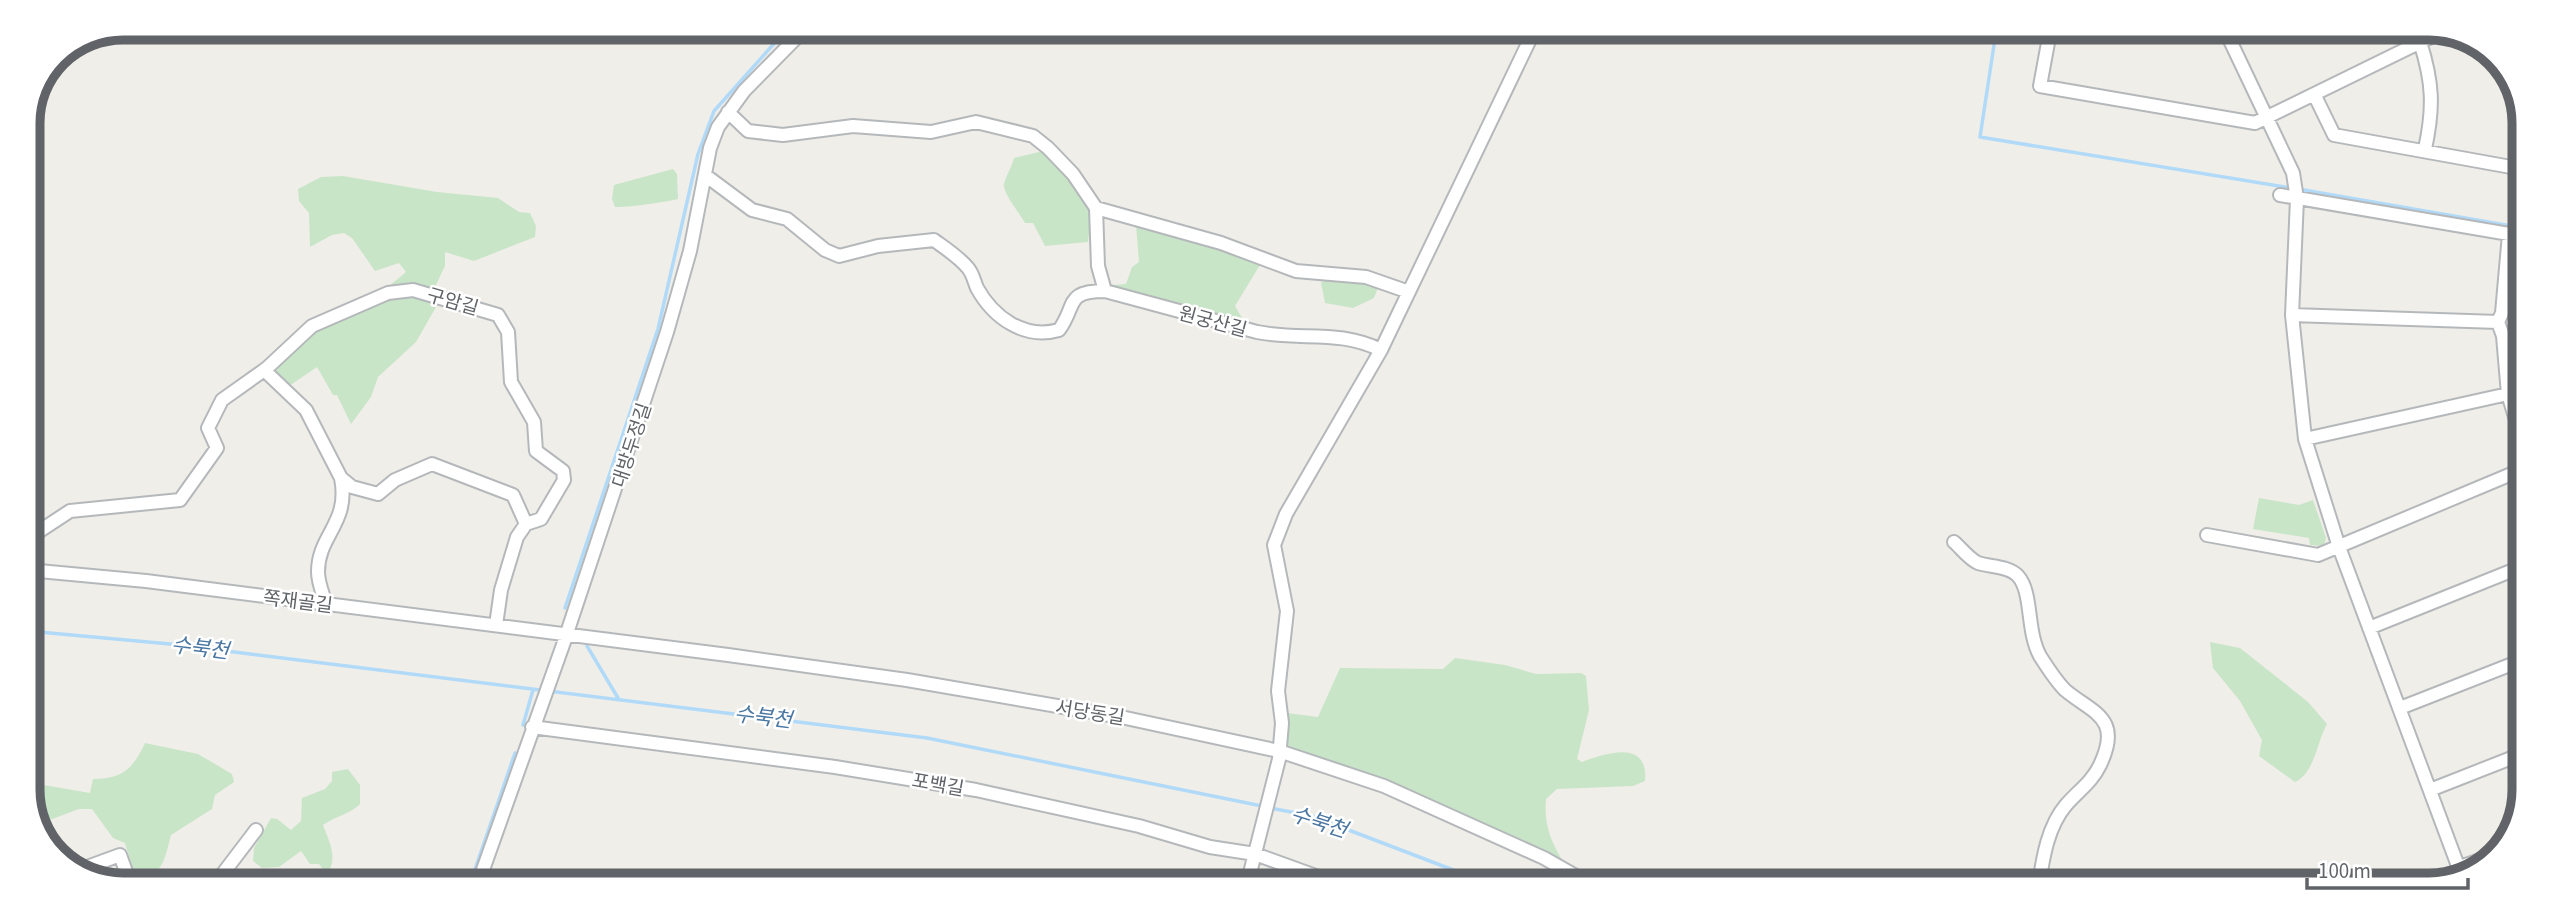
<svg xmlns="http://www.w3.org/2000/svg" width="2552" height="913" viewBox="0 0 2552 913" font-family="'Source Sans 3','Noto Sans KR',sans-serif">
<style>
.green{fill:#c8e5c8}
.lines{fill:none;stroke-linecap:round;stroke-linejoin:round}
.stream{stroke:#b1daf8;stroke-width:3.5}
.street-casing{stroke:#b5b8bb;stroke-width:16}
.street{stroke:#fff;stroke-width:12}
.labels{text-anchor:middle;stroke-width:5;stroke-linejoin:round;paint-order:stroke}
.street-label{font-size:19px;fill:#606367;stroke:#fff}
.water-label{font-size:21px;font-style:italic;fill:#4a76a2;stroke:#fff}
.rim{fill:none;stroke:#606367;stroke-width:9}
</style>
<rect width="100%" height="100%" fill="#f0eee9"/>
<path class="green" d="M1043,151l15,11 34,45 -4,35 -43,4 -12,-23h-8c-5,-9 -23,-31 -21,-39 2,-9 8,-17 10,-26z
M673,169l4,5 1,25c-12,3 -53,9 -63,8l-3,-8 2,-14z
M343,176l94,16 61,6 21,14 11,1 6,13 -1,11 -61,24 -29,-9v14l-12,25 7,9 -24,42 -38,35 -7,20 -20,27 -14,-29h-4l-16,-28 -28,19 -15,-13 37,-43 77,-43 18,-15 -7,-9 -24,8 -23,-33 -8,-5 -12,2 -22,12 -1,-34 -10,-12 -1,-12 23,-12z
M1136,225l127,35 -28,46 9,15 -134,-32 4,-4 12,-1 6,-17 7,-5z
M1329,276l50,9 -5,13 -21,10 -28,-5 -4,-20z
M2259,498l40,7 14,-5 13,38 -2,8 -14,-1 -1,-7 -56,-9z
M2210,642l30,6 68,54 19,22c-10,17 -12,49 -32,58l-36,-26 3,-16 -22,-39 -27,-33z
M1455,658l50,7 31,9 45,-1 5,3 3,34 -12,49 5,3c22,-8 67,-24 63,19l-12,5 -76,3 -11,10c-2,26 4,41 18,64 -88,-45 -180,-88 -275,-115l-5,-9 3,-26 31,4 22,-49 103,1z
M145,743l53,11 34,20 2,8 -19,13 -3,14 -41,26c-6,23 -8,42 -35,45l-11,-37 -12,-5 -21,-29h-13l-40,15 -11,-28v-38l10,26 52,9 3,-14c29,0 40,-10 52,-36z
M348,769l12,16v19c-10,10 -24,12 -37,21 7,19 15,32 4,50l-8,-11h-9l-9,-13 -22,16 -17,1 -9,-7 1,-13 17,-30 6,1 14,11 10,-9 1,-23 23,-9 7,-8v-9z"/>
<g class="lines">
<path class="stream" d="M1996,32l-16,105 311,51
M2298,189l225,39
M565,608l93,-279 40,-175 16,-43 73,-82
M28,631l142,13 757,94 335,68
M587,646l31,52
M523,725l10,-35
M1270,808l42,8 157,60 12,7
M471,881l44,-128"/>
<defs>
<path id="street" d="M2050,32l-10,54 215,37 184,-90
M2226,32l67,141 4,26 -5,116 13,124 34,108 122,327
M2420,42c13,40 14,66 5,107
M2315,96l19,39 188,34 1,-10
M728,112l20,19 35,4 70,-9 78,6 45,-10 57,14 15,12 25,26 23,34 2,58 7,25
M705,175l47,35 35,9 38,31 14,6 39,-10 56,-6c11,8 25,17 34,28 5,6 6,13 9,20 16,29 47,52 82,42 18,-24 5,-39 46,-39l152,41c45,9 81,-3 124,18
M2280,195l229,39 -7,79 -4,9 5,14 5,58 14,46
M1096,208l125,35 75,28 70,6 43,15
M2292,315l206,7
M264,370l42,40 35,68 11,9 26,7 17,-14 37,-16 81,31 13,29
M2305,439l203,-45
M2207,535l111,20 203,-85
M28,536l7,-2 35,-23 110,-11 37,-52 -9,-20 14,-28 45,-32 45,-42 76,-33 25,-3 85,25 10,17 3,50 23,40 2,29 27,20 1,9 -23,39 -15,5 -9,13 -16,53 -5,35
M1954,542c7,6 15,17 24,21 12,4 31,3 40,13 15,17 8,54 22,80 7,11 16,25 25,34 27,23 58,27 35,75 -8,17 -22,26 -34,40 -18,21 -23,52 -27,79
M28,570l118,11 582,74 179,25 214,37 158,34 105,35 160,72 44,25
M326,604c-3,-10 -8,-21 -8,-32 0,-38 32,-48 23,-94
M2369,628l152,-61
M2400,708l120,-47
M532,727l303,40 141,23 163,36 71,21 45,7 80,29
M2430,790l89,-35
M2460,867l34,-12
M79,870l41,-15 9,25
M218,880l38,-50
M479,881l85,-239 103,-310 23,-81 20,-103 8,-21 26,-36 61,-62
M1252,883l-1,-14 28,-110 3,-36 -4,-32 9,-80 -13,-66 12,-31 95,-164 153,-319"/>
</defs>
<use href="#street" class="street-casing"/>
<use href="#street" class="street"/>
</g>
<g class="labels">
<g class="street-label">
<text transform="translate(453 301) rotate(16)" y="7">구암길</text>
<text transform="translate(1213 321) rotate(15)" y="7">원궁산길</text>
<text transform="translate(631 445) rotate(-72)" y="7">대방두정길</text>
<text transform="translate(298 601) rotate(7)" y="7">쪽재골길</text>
<text transform="translate(1090 712) rotate(9)" y="7">서당동길</text>
<text transform="translate(938 784) rotate(10)" y="7">포백길</text>
</g>
<g class="water-label">
<text transform="translate(200 648) rotate(7)" y="7">수북천</text>
<text transform="translate(763 717) rotate(7)" y="7">수북천</text>
<text transform="translate(1319 822) rotate(18)" y="7">수북천</text>
</g>
</g>
<path d="M0 0H2552V913H0ZM123 40H2429A83 83 0 0 1 2512 123V790A83 83 0 0 1 2429 873H123A83 83 0 0 1 40 790V123A83 83 0 0 1 123 40Z" fill="#fff" fill-rule="evenodd"/>
<path class="rim" d="M123 40H2429A83 83 0 0 1 2512 123V790A83 83 0 0 1 2429 873H123A83 83 0 0 1 40 790V123A83 83 0 0 1 123 40Z"/>
<path d="M2307 878v10h161v-10" fill="none" stroke="#606367" stroke-width="3.5"/>
<text x="2318" y="878" font-size="21" fill="#606367" stroke="#ffffff" stroke-width="5" paint-order="stroke">100 m</text>
</svg>
